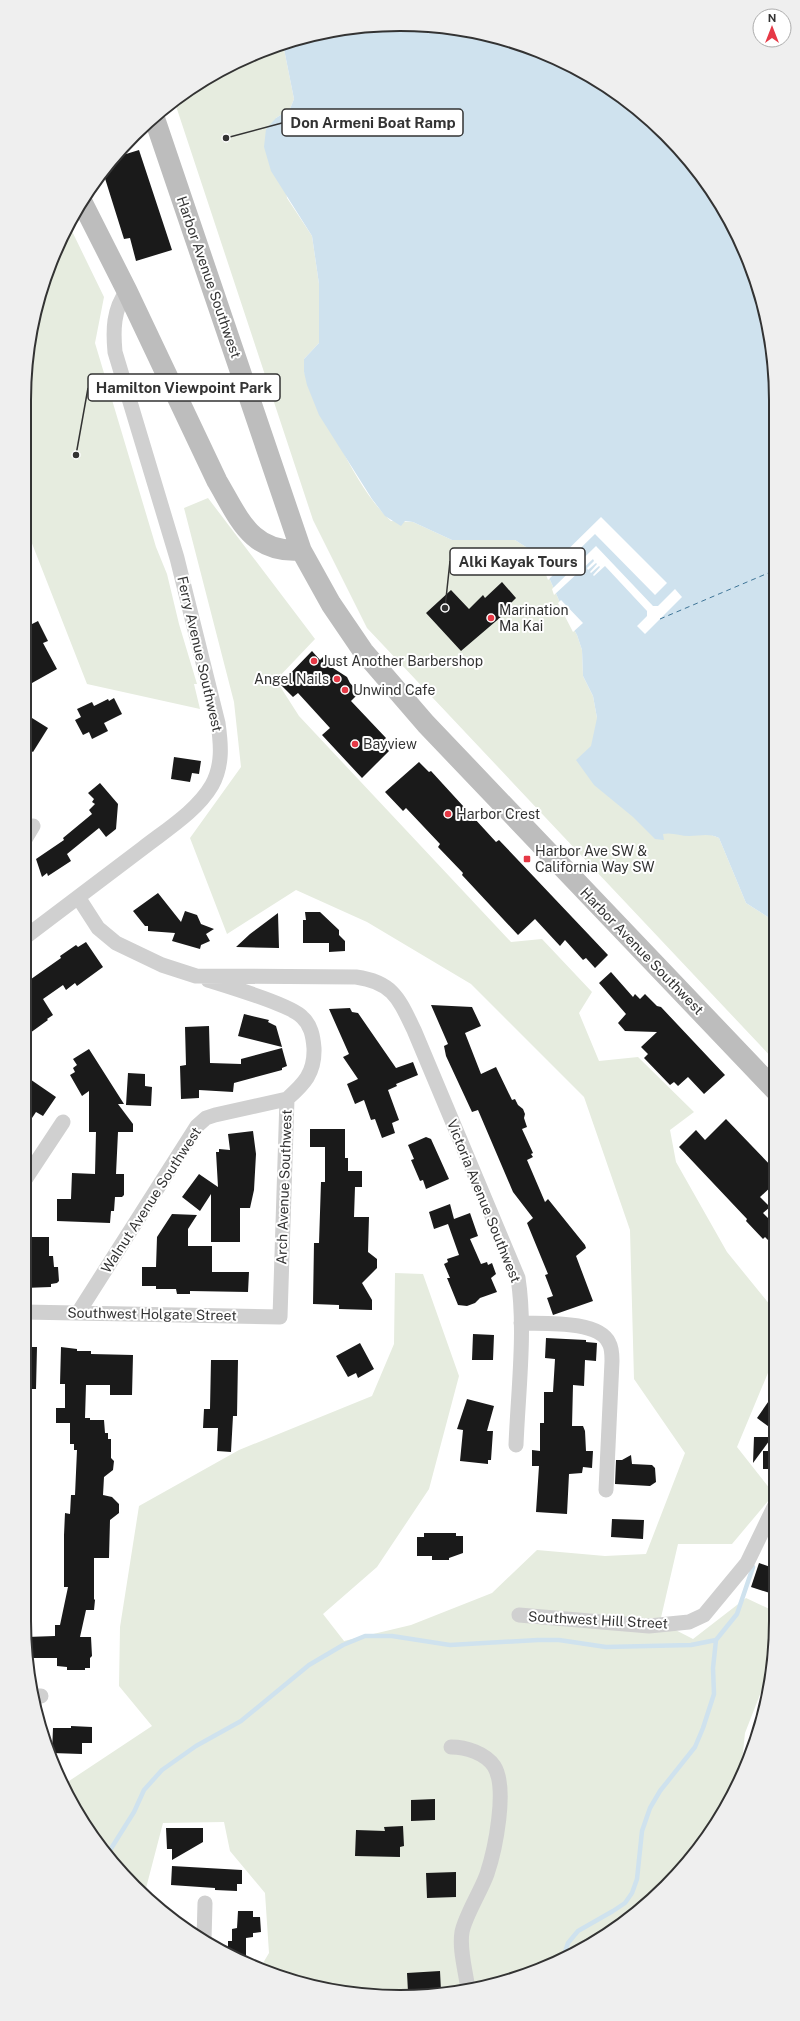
<svg xmlns="http://www.w3.org/2000/svg" width="800" height="2021" viewBox="0 0 800 2021" font-family="'Public Sans',sans-serif">
<style>
.green{fill:#e6ecdf}
.water{fill:#cfe2ee}
.pier{fill:#fff}
.lines{fill:none;stroke-linecap:round;stroke-linejoin:round}
.stream{stroke:#cfe2ee;stroke-width:4.5}
.ferry{stroke:#3f7597;stroke-width:1;stroke-dasharray:5 4;stroke-linecap:butt}
.building{fill:#1a1a1a}
.street{stroke:#d0d0d0;stroke-width:15}
.secondary{stroke:#bdbdbd;stroke-width:21}
.poi-dot{fill:#e63946;stroke:#fff;stroke-width:1.5}
.labels{text-anchor:middle;stroke-width:4;stroke-linejoin:round;paint-order:stroke}
.street-label{font-size:14px;fill:#333;stroke:#fff}
.poi-label{font-size:14px;fill:#333;stroke:#fff;text-anchor:start}
.rim{fill:none;stroke:#333;stroke-width:2}
.leader{fill:none;stroke:#333;stroke-width:1.5}
.callout-dot{fill:#333;stroke:#fff;stroke-width:1.5}
.callout{fill:#fff;stroke:#333;stroke-width:1.5}
.callout-label{font-size:15px;text-anchor:middle;font-weight:bold;fill:#333}
</style>
<rect width="100%" height="100%" fill="#fff"/>
<path class="green" d="M283,44l11,55 -4,10 -14,9 11,80 25,38 7,48v59l-15,16v13c23,45 51,116 87,149l22,1 39,18h63l14,9 15,17 21,48 12,21 5,15 1,26 10,20 4,22 112,116 10,4 27,65 28,18 1,140 -408,-433 -54,-108 -139,-420 59,-37z
M69,225l35,72 -9,46 61,204 11,27 12,50 18,60h-3l6,25 -113,-25 -63,-161v-123l20,-121z
M208,498l107,141 -39,41 23,36 212,226 31,-3 50,53 -13,21 20,48 39,-4 56,55 -24,18 6,32 51,90 48,59v45l-38,91 37,47 -42,50h-54l-18,78 33,17 53,-41 30,14 -10,67 -21,54 -4,38 -43,79 -89,84 -65,34 -70,22 -123,4 -72,-17 -19,-9 9,-15 -4,-60 -35,-42 -6,-29 -61,1 -18,69 -28,-23 -43,-60 -11,-24 89,-59 -33,-40 1,-59 19,-121 100,-56 133,-54 22,-52 1,-71 28,1 36,102 -30,113 -52,78 -54,47 21,27 67,-16 81,-32 45,-43 68,6 41,-2 39,-101 -51,-74 -4,-149 -46,-133 -113,-113 -104,-62 -71,-32 -69,44 -37,-96 51,-71 -7,-65 -50,-194z"/>
<path class="water" d="M375,25l74,2 72,17 88,43 74,65 54,82 36,117 1,570 -28,-18 -27,-65c-11,-5 -18,-2 -30,-2 -9,0 -17,-4 -26,-2l1,6 -9,-1 -22,-22 -39,-32 -18,-25 15,-14 6,-28 -4,-22 -10,-20 -1,-26 -5,-15 -12,-21 -21,-48 -15,-17 -14,-9h-63l-39,-18 -8,-1 -4,5 -16,-10 -13,-17 -53,-84 -12,-30 -3,-13v-13l15,-16v-59l-7,-48 -41,-65 -7,-24 2,-18 10,-11 14,-9 4,-10 -11,-55 19,-7z"/>
<path class="pier" d="M601,517l66,66 -12,12 -60,-61 -47,46 -3,-8z
M596,546l57,60h5l17,-17 7,8 -37,37 -8,-8 10,-10v-5l-42,-45 -11,10 -1,-1 7,-8 -1,-1 -8,7 -1,-1 7,-8 -1,-1 -8,7 -1,-2 7,-7 -1,-2 -39,36 -2,-6z
M561,600l22,23 -10,9 -15,-29z"/>
<g class="lines">
<path class="stream" d="M107,1855l27,-43 10,-22 18,-20 34,-24 45,-25 68,-56 34,-20 22,-9h27l58,9 88,-5h21l47,7 85,-2 25,-5
M563,1958l5,-15 10,-12 35,-20 12,-8 7,-10 5,-14 5,-48 8,-23 10,-17 35,-44 8,-19 11,-34 -1,-26 3,-28 21,-26 16,-47"/>
<path class="ferry" d="M660,619l113,-48"/>
</g>
<path class="building" d="M139,150l33,100 -36,11 -6,-23 -6,1 -21,-67 10,-14z
M502,582l14,16 -16,16 2,2 -41,35 -35,-38 25,-23 18,19 14,-14 2,3z
M38,621l10,20 -5,2 14,26 -25,14 -3,-5 -5,3v-53z
M312,651l8,9 3,-3 10,11 14,9 3,6 9,10 -8,8 35,37 -5,5 8,8 -27,27 -40,-43 8,-7 -32,-35 -5,4 -13,-13z
M114,698l8,16 -18,9 4,8 -16,8 -3,-7 -6,3 -8,-15 6,-3 -4,-8 15,-7 2,4 14,-7 1,2z
M24,713l24,15 -15,24 -9,-6z
M174,757l27,4 -2,13 -7,-1 -2,9 -19,-3z
M419,762l10,10 2,-1 65,71 3,-2 109,115 -13,13 -9,-10 -3,2 -18,-20 -5,6 -25,-27 -17,16 -56,-60 1,-2 -25,-26 2,-3 -34,-36 -3,3 -18,-19z
M100,783l18,21 -2,25 -10,8 -7,-9 -32,26 4,7 -23,15 -1,-3 -5,4 -6,-18 28,-19 -1,-2 29,-24 -3,-4 6,-6 -3,-2 2,-3 -6,-6z
M158,893l23,29 4,-11 12,4 4,9 13,5 -8,5 4,7 -9,4 -1,4 -28,-8 3,-8 -27,-2v-5h-3l-12,-15z
M305,912h15l19,18v5l6,6v10l-16,1v-9h-26v-23h3z
M278,913l1,35 -43,-1 14,-13z
M86,942l17,25 -26,19 -2,-3 -9,7 -3,-5 -20,14 10,16 -6,4 1,1 -18,13 -6,-8v-41l37,-26 -1,-2 16,-11 2,2z
M611,972l22,25 2,-3 5,5 5,-5 12,12 4,1 64,68 -21,19 -16,-17 -10,9 -4,-4 -4,3 -26,-27 4,-4 -7,-7 16,-15 -32,-1 -7,-8 8,-9 -27,-31z
M431,1005l41,2 9,19 -16,7 16,41 15,-7 16,33 3,-1 3,6 5,4 2,5 -1,4 3,9 -5,2 11,24 -2,1 2,3 -6,3 18,42 3,-3 37,46 1,3 -10,8 17,45 -40,14 -6,-17 6,-2 -8,-21 3,-1 -21,-51 6,-5 -20,-26 -35,-82 -6,2 -26,-56 -2,-10 4,-2z
M350,1008l2,4 6,1 38,55 17,-6 5,13 -22,9 1,2 -9,4 11,30 -7,3 3,10 -13,5 -7,-19 -4,1 -7,-20 -9,4 -8,-20 11,-5 -15,-22 6,-3 -20,-45z
M244,1014l25,6 -1,2 8,4 6,21 -44,-11z
M209,1026l1,37 31,1v-5l41,-11 5,18 -5,2v2l-48,13 -1,9 -34,-2v8l-18,1 -1,-33 6,-1 -1,-38z
M89,1049l35,55h-6l15,20v8h-15l-2,42h8v21l-2,2h-7l-1,14h-3l-1,12 -53,-2v-22h14l1,-26 23,1 1,-42h-7v-41l-7,5 -12,-21 5,-3 -2,-4 4,-3 -4,-6z
M128,1073l17,1v12l7,1 -1,19 -25,-1z
M24,1075l32,22 -13,19 -7,-4 -12,18z
M726,1119l49,51v13l-15,14 10,10 -7,6 12,12v22l-10,-10 -2,2 -17,-18 1,-2 -68,-72 17,-17 9,10z
M310,1129h35v29h3v13h14v16h-7l-1,30h15l-1,35 9,7v9l-15,15 10,17v10l-33,-1v-4l-26,-1 1,-61h5l2,-61h4v-35h-15z
M253,1131l3,23 -2,36 -4,18h-10v34h-29v-48l-11,17 -18,-14 17,-23 19,13 -2,-35h3v-3l11,1 -2,-16z
M426,1137l5,2 18,40 -23,10 -3,-9 -3,1 -9,-21 3,-1 -6,-14z
M450,1204l4,15 16,-6 8,23 -8,3 11,25 6,-2 1,3 4,-2 4,11 -5,4 6,14 -17,6 -5,5 -8,3 -9,-1 -11,-27h3l-6,-14 4,-2 -1,-3 12,-4 -11,-31 -14,5 -5,-17z
M172,1214l25,1 -9,14v17h24v26h37l-1,20 -58,-1v3h-13l-1,-5h-20v-3h-14v-19h14l1,-30z
M24,1237h25v19h4l1,11h4l1,14 -2,2 -6,1v3l-27,1z
M473,1334l21,1 -1,25h-21z
M546,1338l40,2v2l11,1 -1,18 -11,-1 -1,26 -11,-1 -1,41h11l2,5 1,20h7l-1,17 -9,-1 -1,6 -13,1 -2,40 -31,-2 3,-46h-7v-16l8,1v-28h4v-31h9l2,-33 -10,-1z
M360,1343l14,26 -16,9 -2,-5 -8,4 -12,-21z
M24,1347h13l-1,42h-12z
M61,1347l16,2v2h14v3l42,1 -1,40h-22v-10h-24l-1,33h5v2h14l1,13h3v6h3v19l3,3 -1,9 -9,7 -1,18 9,2 7,7v9l-9,7 -1,38h-15v41l1,1 -1,10h-8l-6,27h11l1,19 -2,2v10h-5v2h-18v-3l-10,-1v-8h-27l-3,-21 28,-1v-11h5l8,-38h-4v-52l1,-22 5,1 1,-19h4l2,-45h-3v-6h-4v-21h-14v-15h9v-24h-5z
M211,1360h27l-1,56h-4l-2,36 -14,-1 1,-23h-15l1,-19h6z
M775,1392v24l1,16 -19,-14z
M467,1399l27,7 -7,25h6l-2,29h-3v4l-28,-3 3,-31 -6,-1z
M754,1437h18l-19,26z
M763,1451h13v18h-13z
M631,1455l1,9 20,1 3,3 1,14 -6,4 -35,-2 1,-24h6z
M612,1519l32,1 -1,19 -32,-2z
M424,1533h32v3h7v17l-14,5v2h-17v-4h-15v-19h7z
M759,1563l17,6v26l-25,-8z
M71,1726l21,1v16h-10v11l-30,-1 1,-25h18z
M435,1799v21l-24,1v-21z
M403,1826l1,20 -4,1v10l-45,-1 1,-26 29,1 -1,-4z
M166,1828h37v14l-31,18v-11h-5z
M172,1866l70,4v14h-5v7l-22,-1v-2l-44,-3z
M456,1872v25l-29,1 -1,-25z
M238,1911h15v6h7l1,15 -8,1v4l-7,1v18l-18,-2v-13h4v-12l5,-1z
M440,1971l1,20 -33,1 -1,-19z"/>
<g class="lines">
<path class="street" d="M24,841l9,-15
M78,897l20,31 18,15 46,22 34,11 160,1c37,5 43,22 58,53l104,248c8,51 0,115 -2,167
M24,938c40,-30 79,-60 119,-90 23,-18 54,-37 69,-63 11,-20 9,-41 6,-62l-41,-165 -62,-206c-2,-21 -2,-43 12,-61
M24,1181l39,-59
M24,1312l256,5 7,-218c17,-15 28,-26 27,-51 -1,-12 -3,-23 -12,-31 -11,-12 -75,-31 -94,-37
M78,1313l119,-187 9,-8 9,-3 72,-16
M521,1323c22,1 78,-3 88,20 3,5 3,12 3,18l-6,129
M519,1615l130,11 40,-4 15,-7 43,-52 29,-60
M36,1696h5
M451,1747c15,0 34,6 43,19 14,22 1,84 -7,108 -6,17 -22,42 -25,58 -3,18 4,40 6,58
M204,1940l1,-37"/>
<path class="secondary" d="M154,117l147,433 30,54 32,47 63,73 349,366
M82,202l45,89 90,190c22,37 34,73 84,69"/>
</g>
<g class="poi-dot">
<circle cx="491" cy="618" r="4"/>
<circle cx="314" cy="661" r="4"/>
<circle cx="337" cy="679" r="4"/>
<circle cx="345" cy="690" r="4"/>
<circle cx="355" cy="744" r="4"/>
<circle cx="448" cy="814" r="4"/>
<rect x="523" y="855" width="8" height="8" rx="2"/>
</g>
<g class="labels">
<g class="street-label">
<text transform="translate(209 277) rotate(71)" y="5">Harbor Avenue Southwest</text>
<text transform="translate(200 654) rotate(77)" y="5">Ferry Avenue Southwest</text>
<text transform="translate(642 951) rotate(46)" y="5">Harbor Avenue Southwest</text>
<text transform="translate(284 1187) rotate(-88)" y="5">Arch Avenue Southwest</text>
<text transform="translate(151 1200) rotate(-57)" y="5">Walnut Avenue Southwest</text>
<text transform="translate(484 1201) rotate(68)" y="5">Victoria Avenue Southwest</text>
<text transform="translate(152 1314) rotate(1)" y="5">Southwest Holgate Street</text>
<text transform="translate(598 1620) rotate(3)" y="5">Southwest Hill Street</text>
</g>
<g class="poi-label">
<text x="499" y="615">Marination<tspan x="499" dy="16">Ma Kai</tspan></text>
<text x="322" y="666">Just Another Barbershop</text>
<text x="329" y="684" text-anchor="end">Angel Nails</text>
<text x="353" y="695">Unwind Cafe</text>
<text x="363" y="749">Bayview</text>
<text x="456" y="819">Harbor Crest</text>
<text x="535" y="856">Harbor Ave SW &amp;<tspan x="535" dy="16">California Way SW</tspan></text>
</g>
</g>
<path d="M0 0H800V2021H0ZM400 31H400A369 369 0 0 1 769 400V1621A369 369 0 0 1 400 1990H400A369 369 0 0 1 31 1621V400A369 369 0 0 1 400 31Z" fill="#efefef" fill-rule="evenodd"/>
<path class="rim" d="M400 31H400A369 369 0 0 1 769 400V1621A369 369 0 0 1 400 1990H400A369 369 0 0 1 31 1621V400A369 369 0 0 1 400 31Z"/>
<path class="leader" d="M226 138L282 123M76 455L88 388M445 608L450 561"/>
<g class="callout-dot">
<circle cx="226" cy="138" r="4"/>
<circle cx="76" cy="455" r="4"/>
<circle cx="445" cy="608" r="4"/>
</g>
<g class="callout">
<rect x="282" y="109" width="181" height="27" rx="4"/>
<rect x="88" y="374" width="192" height="27" rx="4"/>
<rect x="450" y="548" width="135" height="27" rx="4"/>
</g>
<g class="callout-label">
<text x="373" y="128">Don Armeni Boat Ramp</text>
<text x="184" y="393">Hamilton Viewpoint Park</text>
<text x="518" y="567">Alki Kayak Tours</text>
</g>
<g transform="translate(772 28)"><circle r="19" fill="#ffffff" stroke="#adadad"/>
<path d="M0-3L7 15L0 10L-7 15Z" fill="#e63946"/>
<text y="-6" font-size="11" font-weight="bold" text-anchor="middle" fill="#333333">N</text>
</g>
</svg>
